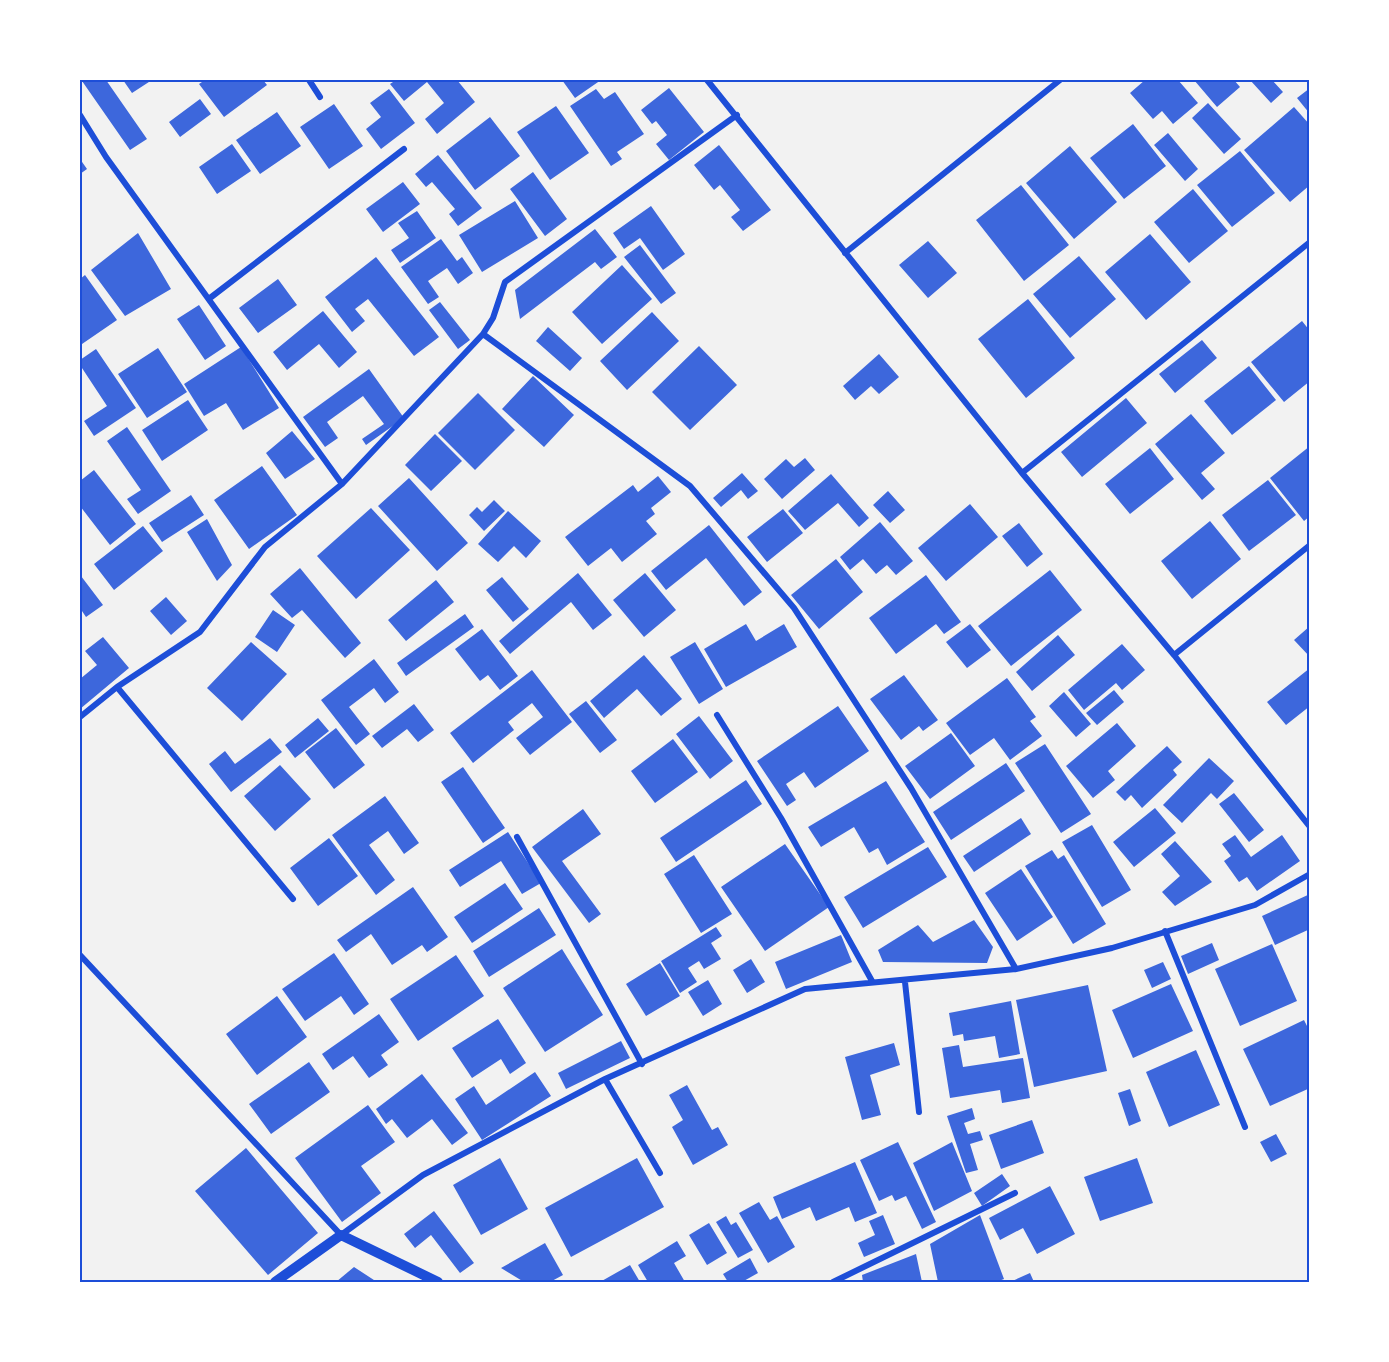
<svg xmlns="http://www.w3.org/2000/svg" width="1389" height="1362" viewBox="0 0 1389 1362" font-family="Overpass,sans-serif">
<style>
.building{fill:#3d67dc}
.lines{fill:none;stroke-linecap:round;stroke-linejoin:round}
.minor{stroke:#1d4ed8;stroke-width:6}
.tertiary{stroke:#1d4ed8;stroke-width:10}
.neatline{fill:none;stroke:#1d4ed8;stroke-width:2}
</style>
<rect width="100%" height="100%" fill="#f2f2f2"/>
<path class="building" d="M85,80h21l41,59 -17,11 -48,-69z
M123,80h29l-20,13z
M205,80h58l4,5 -43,32 -25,-33z
M396,80h61l18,22 -38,32 -12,-15 19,-16 -17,-21 -23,19 -14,-17z
M562,80h39l-26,18z
M1145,80h33l20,23 -25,21 -11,-13 -9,8 -23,-26z
M1194,80h40l6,7 -23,20z
M1250,80h22l11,12 -12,11z
M669,88l35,44 -35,28 -13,-16 11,-9 -11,-14 -4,3 -11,-14z
M1310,88v26l-13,-16z
M389,89l26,34 -34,26 -15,-20 15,-12 -11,-14z
M596,89l8,10 11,-7 29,42 -27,18 5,7 -11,7 -41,-60z
M200,99l11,15 -31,23 -11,-15z
M1208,103l33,36 -17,15 -32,-36z
M334,104l29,42 -34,23 -29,-42z
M556,106l33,47 -39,27 -33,-48z
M1294,107l16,18v60l-20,17 -46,-52z
M277,112l24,34 -41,28 -24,-34z
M490,117l30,39 -45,34 -29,-39z
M1133,124l33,42 -42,33 -34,-41z
M1168,133l30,36 -13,12 -31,-36z
M232,144l19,27 -34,23 -18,-27z
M719,145l52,65 -28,21 -12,-14 9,-7 -20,-25 -6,5 -20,-25z
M1070,146l47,56 -43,37 -48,-56z
M1240,151l35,42 -43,34 -35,-42z
M438,155l44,53 -24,18 -9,-12 6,-5 -23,-27 -6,5 -11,-13z
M80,159l7,10 -7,5z
M533,172l34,47 -22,17 -35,-47z
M403,182l17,22 -37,28 -17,-23z
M1021,185l48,60 -45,36 -48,-61z
M1193,189l35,42 -39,32 -35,-41z
M515,201l23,37 -56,34 -23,-37z
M651,206l34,48 -22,16 -23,-32 -16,11 -11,-16z
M417,211l19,27 -36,25 -9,-13 18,-12 -11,-15z
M595,229l22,28 -16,12 -6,-7 -75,57 -5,-29z
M138,233l33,56 -46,27 -34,-46z
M1150,234l41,48 -45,38 -41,-48z
M441,239l16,22 5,-4 11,16 -15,11 -11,-16 -19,13 11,16 -11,7 -27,-37z
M928,241l29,32 -29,25 -29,-33z
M640,245l36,48 -15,11 -37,-47z
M1079,256l37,43 -46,39 -37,-44z
M376,257l63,80 -25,19 -46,-57 -13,10 10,12 -13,11 -27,-35z
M622,265l30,34 -50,45 -30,-32z
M85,275l32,45 -35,24 -2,-3v-62z
M278,279l19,26 -39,28 -19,-25z
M1028,299l47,59 -49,40 -48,-59z
M440,302l30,38 -12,9 -29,-39z
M199,305l27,41 -21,14 -28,-41z
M323,311l34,41 -18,16 -20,-24 -32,26 -14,-18z
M652,312l27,29 -52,49 -27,-29z
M1302,321l8,10v50l-26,21 -33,-40z
M548,327l34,31 -12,13 -34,-30z
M1202,340l15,18 -42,35 -16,-19z
M699,346l38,39 -47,45 -38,-38z
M241,347l38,61 -36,22 -17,-27 -22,13 -20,-32z
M158,348l29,44 -40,26 -29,-44z
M96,349l40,59 -42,28 -10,-15 23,-15 -27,-41v-5z
M879,354l20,23 -20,17 -8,-8 -16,14 -12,-14z
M1249,366l27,34 -44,35 -28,-34z
M369,369l35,49 -38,27 -4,-6 22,-15 -21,-28 -36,26 11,16 -13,9 -22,-30z
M533,376l41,39 -30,32 -42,-38z
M478,393l37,37 -40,40 -37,-37z
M1126,398l21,25 -65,54 -21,-25z
M188,400l20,30 -46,31 -20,-31z
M1191,414l34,39 -24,20 14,16 -13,11 -47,-56z
M127,427l44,64 -33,23 -11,-15 14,-9 -34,-49z
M292,431l23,28 -30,20 -19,-26z
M435,434l27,27 -31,30 -26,-26z
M1310,446v70l-6,5 -34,-43z
M1150,448l24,31 -44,35 -25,-30z
M805,458l10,12 -33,29 -18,-20 22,-20 8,8z
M262,466l35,49 -48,34 -35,-49z
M94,470l42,54 -26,21 -30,-39v-25z
M742,473l16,18 -10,8 -7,-9 -20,17 -8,-9z
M831,474l38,44 -10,9 -21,-24 -33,27 -17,-19z
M658,476l13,16 -20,16 4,6 -9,7 11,13 -35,28 -11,-14 -23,18 -23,-29 68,-52 5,7z
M409,478l59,65 -31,28 -59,-65z
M1268,480l28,35 -47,36 -27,-36z
M888,491l17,19 -15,13 -17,-18z
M191,495l13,20 -42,27 -13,-19z
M494,500l11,11 -21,20 -15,-16 8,-8 5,5z
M970,504l28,33 -52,44 -28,-33z
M371,508l39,42 -54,49 -39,-43z
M783,509l20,24 -36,29 -20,-25z
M508,511l33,30 -15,17 -12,-12 -16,16 -20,-18z
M207,519l25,46 -15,16 -30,-49z
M1210,521l31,38 -49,40 -31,-38z
M880,522l33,39 -17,14 -9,-10 -11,9 -13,-15 -13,11 -10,-13z
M1019,523l24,31 -16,13 -25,-31z
M709,525l53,67 -18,14 -38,-48 -40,32 -15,-19z
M143,526l20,25 -49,39 -20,-26z
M836,559l27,33 -44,37 -28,-34z
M300,568l61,75 -16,15 -43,-48 -10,8 -22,-24z
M1050,570l32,40 -71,56 -33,-40z
M578,573l34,42 -19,15 -22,-28 -61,52 -11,-13z
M645,573l31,37 -32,27 -31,-37z
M926,575l35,47 -17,12 -8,-10 -40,30 -27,-36z
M81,576l22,29 -17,12 -6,-9z
M502,577l27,32 -16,13 -27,-32z
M436,580l18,22 -48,39 -18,-21z
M166,597l21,24 -16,14 -21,-24z
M273,610l22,15 -18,27 -22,-15z
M465,614l9,13 -68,49 -9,-13z
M746,624l10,17 28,-17 13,23 -71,40 -22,-38z
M970,624l21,26 -24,18 -21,-26z
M1310,626v31l-16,-17z
M482,629l36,47 -18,14 -12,-15 -8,6 -25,-32z
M1058,635l17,20 -43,36 -16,-19z
M103,637l26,31 -49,41v-30l17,-14 -12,-14z
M251,642l36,32 -45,47 -35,-33z
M695,642l28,47 -24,15 -29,-47z
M1122,644l23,26 -23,20 -6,-7 -32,27 -16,-20z
M644,655l38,44 -21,17 -24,-27 -33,29 -14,-17z
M374,659l25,33 -14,11 -11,-15 -25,19 21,27 -14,11 -35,-45z
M1310,668v38l-24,19 -19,-23z
M532,670l40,52 -42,33 -14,-17 27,-21 -11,-14 -24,19 6,8 -41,33 -23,-30z
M904,675l34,45 -15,11 -4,-5 -18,14 -31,-41z
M1007,678l29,39 -6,4 12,15 -32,24 -16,-22 -24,17 -24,-32z
M1114,690l10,12 -27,23 -11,-12z
M1064,692l27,32 -15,13 -27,-31z
M586,701l31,39 -17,13 -31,-39z
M414,704l20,26 -16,12 -11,-13 -25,19 -10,-12z
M838,706l31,45 -54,37 -11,-16 -18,12 10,16 -9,6 -30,-45z
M699,716l34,45 -23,18 -34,-45z
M318,718l11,13 -34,27 -10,-13z
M1117,723l19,23 -28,25 7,9 -22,18 -27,-32z
M336,728l29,37 -31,24 -29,-37z
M951,733l24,33 -45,33 -25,-33z
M270,738l12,14 -51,40 -22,-28 16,-13 10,13z
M673,739l25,33 -43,31 -24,-32z
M1045,744l46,70 -30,19 -46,-70z
M1167,746l15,16 -9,8 4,5 -35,33 -11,-13 -6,6 -9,-9z
M1209,758l25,23 -17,18 -6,-6 -29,30 -19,-18z
M1006,763l19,28 -74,49 -18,-28z
M280,765l31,34 -36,32 -31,-35z
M463,767l42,61 -22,15 -42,-61z
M746,780l16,24 -86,58 -16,-24z
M886,781l39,61 -38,23 -9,-17 -9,5 -15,-26 -33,20 -13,-20z
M1234,793l30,37 -15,12 -30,-38z
M385,796l34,47 -15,11 -16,-23 -19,14 26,35 -19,15 -44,-60z
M1155,808l21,25 -42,34 -21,-25z
M583,809l18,25 -39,27 39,53 -12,9 -57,-76z
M1021,818l10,16 -57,38 -11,-16z
M1092,825l39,65 -29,17 -40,-65z
M508,832l33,51 -19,11 -21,-33 -41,26 -11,-17z
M1235,835l16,22 31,-22 18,26 -43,30 -10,-14 -8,5 -15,-21 7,-5 -9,-12z
M329,838l29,38 -40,30 -28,-38z
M1175,841l37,41 -37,24 -13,-14 18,-16 -19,-22z
M785,844l44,63 -64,44 -44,-64z
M928,847l19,30 -84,51 -19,-31z
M1052,850l6,9 6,-4 42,69 -33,20 -48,-78z
M694,855l38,59 -31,19 -37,-59z
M1021,869l32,48 -36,24 -32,-48z
M505,883l18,26 -51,34 -18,-26z
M413,887l35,50 -21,15 -5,-7 -30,20 -21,-31 -25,18 -9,-12z
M1310,894v35l-35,16 -13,-29z
M539,908l17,27 -67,42 -16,-26z
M974,920l19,27 -6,16 -104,-1 -5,-12 40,-25 15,17z
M716,927l6,9 -11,7 10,16 -17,10 -5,-8 -11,7 9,14 -17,11 -19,-32z
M841,935l11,27 -66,27 -11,-27z
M1212,943l7,17 -31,14 -7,-18z
M1272,944l25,57 -57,25 -25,-57z
M562,949l41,66 -58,37 -42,-64z
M334,953l35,51 -15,11 -13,-19 -36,25 -23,-32z
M456,955l28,41 -66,45 -28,-42z
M751,959l14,23 -18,11 -14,-23z
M1163,962l8,17 -19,9 -8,-18z
M660,963l20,33 -34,20 -20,-32z
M708,980l14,24 -19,12 -15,-24z
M1171,984l22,47 -60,27 -21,-48z
M1088,985l19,86 -73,16 -18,-87z
M277,996l30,41 -50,38 -31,-41z
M1011,1001l9,53 -21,4 -4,-22 -31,5 -1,-7 -10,2 -4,-23z
M379,1014l20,28 -18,13 7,10 -19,13 -16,-22 -20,14 -11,-16z
M498,1019l28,44 -16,11 -9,-15 -29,19 -20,-30z
M1304,1020l6,12v56l-40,18 -27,-57z
M621,1041l9,17 -64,31 -8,-16z
M894,1043l6,22 -30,10 11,40 -19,5 -17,-63z
M959,1045l4,22 60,-9 7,40 -28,5 -2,-13 -50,8 -8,-50z
M1196,1050l24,55 -51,22 -23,-55z
M309,1062l21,30 -59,42 -22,-30z
M535,1072l16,24 -69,44 -27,-41 19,-13 12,19z
M422,1074l46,59 -16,12 -20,-26 -25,19 -15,-19 -6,5 -10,-15z
M687,1085l25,45 6,-3 10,18 -35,20 -21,-38 11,-7 -14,-25z
M1130,1089l11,32 -12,5 -11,-33z
M368,1105l27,37 -34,24 20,27 -39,29 -47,-64z
M972,1108l3,11 -11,4 4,11 12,-3 3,9 -13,4 8,26 -12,3 -19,-57z
M1032,1120l12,33 -43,16 -12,-34z
M1276,1134l11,20 -16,8 -11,-20z
M898,1142l38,80 -14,7 -16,-33 -11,5 -3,-6 -13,6 -19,-41z
M952,1142l20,49 -38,20 -21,-48z
M246,1148l72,85 -50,42 -73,-84z
M500,1158l28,51 -47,26 -28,-50z
M637,1158l27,49 -93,50 -26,-49z
M1137,1158l16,45 -53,18 -16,-44z
M855,1162l22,51 -22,9 -6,-15 -33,14 -6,-14 -28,12 -9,-22z
M1002,1174l8,12 -28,20 -8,-13z
M1050,1186l25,48 -38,20 -14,-26 -23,12 -11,-22z
M759,1202l11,18 7,-4 18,31 -27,16 -29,-50z
M434,1211l40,52 -14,10 -29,-38 -16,13 -11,-14z
M883,1215l12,29 -31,13 -6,-14 17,-8 -6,-14z
M980,1215l24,64 -8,3h-58l-8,-38z
M726,1216l5,9 5,-3 17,28 -15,8 -22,-36z
M709,1223l18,30 -20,12 -18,-30z
M677,1241l9,15 -12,7 11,19h-37l-10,-17z
M545,1243l18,32 -13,7h-26l-23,-14z
M916,1254l6,28h-59l-1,-7z
M750,1258l8,15 -16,9h-14l-5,-8z
M630,1265l10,17h-40z
M354,1267l23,15h-41z
M1030,1273l4,9h-24z"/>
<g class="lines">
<path class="minor" d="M309,80l11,17
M707,80l315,393 152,182 136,172
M80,115l26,42 236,327
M845,253l215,-173
M210,298l194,-149
M483,334l207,152 104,122 117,180 105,181
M1022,473l288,-231
M1174,655l136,-110
M117,687l176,212
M717,715l64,103 91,163
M80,717l37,-30 83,-55 65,-85 77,-63 141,-150 10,-16 12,-36 232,-167
M517,837l125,227
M1165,931l80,196
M80,955l261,280 82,-60 182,-96 200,-90 211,-20 96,-21 143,-43 55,-31
M905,982l14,130
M605,1079l55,94
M833,1282l182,-89"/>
<path class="tertiary" d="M275,1282l66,-47 97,47"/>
</g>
<rect width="1389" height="1362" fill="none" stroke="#ffffff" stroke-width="162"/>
<rect x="81" y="81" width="1227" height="1200" class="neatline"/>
</svg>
